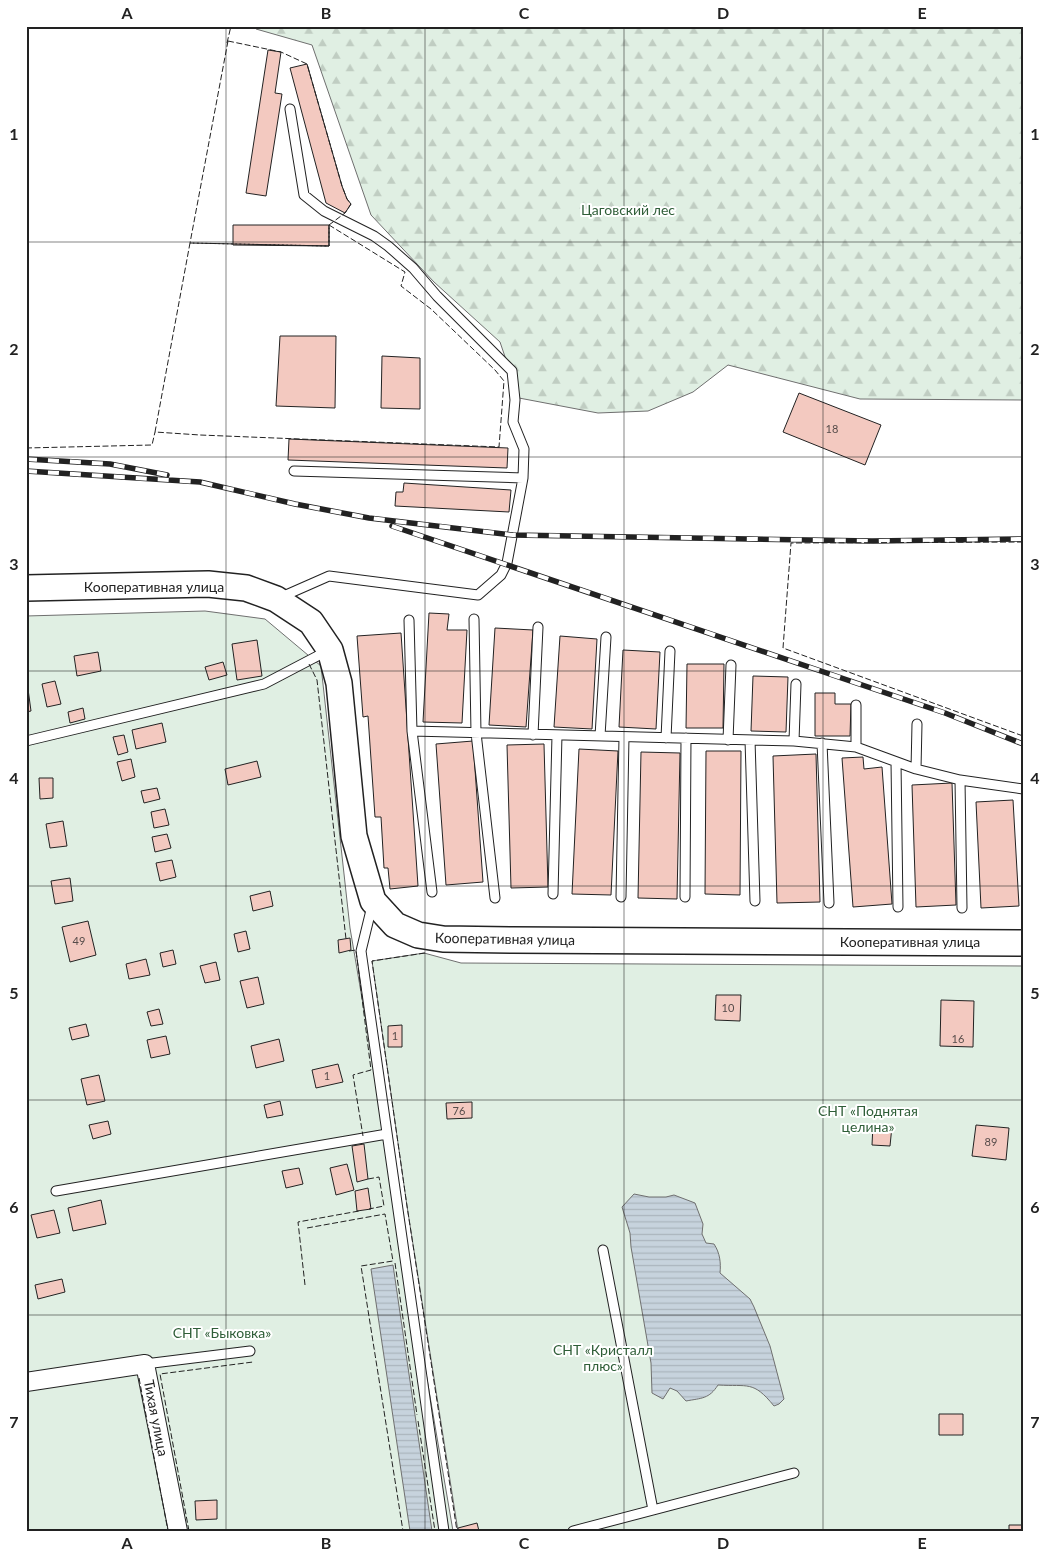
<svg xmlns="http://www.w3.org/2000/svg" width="1049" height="1557" viewBox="0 0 1049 1557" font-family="Lato,sans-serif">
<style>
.forest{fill:url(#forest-firs);stroke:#6f6f6f}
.green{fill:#e0efe3;stroke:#6f6f6f}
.water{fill:url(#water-rules);stroke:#6f6f6f}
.building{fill:#f3c9c0;stroke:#222}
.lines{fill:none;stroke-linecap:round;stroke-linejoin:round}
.service-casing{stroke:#222;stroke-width:11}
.minor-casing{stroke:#222;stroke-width:20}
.secondary-casing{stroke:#222;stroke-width:28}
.service{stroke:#fff;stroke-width:9}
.minor{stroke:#fff;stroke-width:18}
.secondary{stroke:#fff;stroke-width:25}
.rail-casing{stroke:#222;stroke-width:5.5}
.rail{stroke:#fff;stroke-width:4;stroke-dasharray:11;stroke-linecap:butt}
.fence{stroke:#222;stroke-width:1;stroke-dasharray:6 2.5;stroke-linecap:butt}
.grid{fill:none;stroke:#222;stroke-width:1;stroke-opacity:0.55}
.labels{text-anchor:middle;stroke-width:4;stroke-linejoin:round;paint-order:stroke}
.number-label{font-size:11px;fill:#564c4a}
.park-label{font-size:14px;fill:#2f5e38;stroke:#fff}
.street-label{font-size:14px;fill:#222;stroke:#fff}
.neatline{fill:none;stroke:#222;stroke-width:2}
.grid-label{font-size:16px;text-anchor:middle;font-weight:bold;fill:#222}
</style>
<defs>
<pattern id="forest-firs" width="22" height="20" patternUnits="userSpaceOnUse" patternTransform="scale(1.25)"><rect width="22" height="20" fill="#e0efe3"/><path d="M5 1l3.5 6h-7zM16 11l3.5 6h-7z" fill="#c0cdc2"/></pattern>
<pattern id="water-rules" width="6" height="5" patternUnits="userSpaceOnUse" patternTransform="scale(1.25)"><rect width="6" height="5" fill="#c7d3dd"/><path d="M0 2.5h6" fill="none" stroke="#abb5bd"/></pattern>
</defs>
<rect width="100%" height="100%" fill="#fff"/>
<path class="forest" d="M257,26h766v374l-163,-1 -132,-34 -35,27 -45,19 -50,2 -79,-15 -19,-56 -66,-60 -63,-67 -59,-170 -56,-16z"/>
<path class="green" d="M205,611l60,8 56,47 29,262 103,603h-427v-915z
M424,953l37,10 562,3v565h-565l-51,-325 -35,-245z"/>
<path class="water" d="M634,1194l15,3h17l8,-2 21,8 8,21 -1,10 4,9 8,1c6,9 7,19 6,29l30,26 4,8 16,39 14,53 -5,5 -5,2c-21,-26 -26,-19 -56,-21 -9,14 -16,13 -32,16l-9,-10 -7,-3 -7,11 -11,-6 -1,-30 -20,-116 -1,-14 -8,-26z
M393,1265l39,266h-22l-39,-262z"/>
<path class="building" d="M268,50l13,2 -6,41 7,1 -16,102 -20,-3z
M307,64l35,122 5,13 4,5 -6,9 -19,-10 -36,-135z
M233,225h96v21l-96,-1z
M280,336h56l-1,72 -59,-2z
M382,356l38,2v51l-39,-1z
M799,393l82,32 -16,40 -82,-33z
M289,439l219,9 -1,20 -219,-8z
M404,483l107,7 -2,22 -114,-6 1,-14h7z
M429,613l20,1 -2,16h20l-5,93 -39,-1z
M495,628l38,2 -7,97 -37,-2z
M401,633l17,253 -28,3 -2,-21h-4l-3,-51h-6l-7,-101 -5,1 -6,-81z
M560,636l37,3 -5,90 -38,-2z
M257,640l5,36 -25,4 -5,-36z
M623,650l37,2 -4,77 -37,-2z
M98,652l3,19 -24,5 -3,-20z
M223,662l4,13 -18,5 -4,-13z
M687,664h37l-1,64h-37z
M753,676l35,1 -2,55 -35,-1z
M55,681l6,23 -14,3 -5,-23z
M26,689h2l3,22 -5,1z
M815,693h20v11h16l-1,32h-35z
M83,708l2,11 -15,4 -2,-11z
M162,723l4,19 -30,7 -4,-19z
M124,735l4,17 -10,3 -5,-18z
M473,741l10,141 -37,3 -10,-141z
M544,744l4,143 -37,1 -4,-143z
M579,749l39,2 -7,144 -39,-1z
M706,751h35l-1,144 -35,-1z
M641,752l39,1 -3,146 -39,-1z
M816,754l4,148 -43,1 -4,-147z
M863,757l1,12 18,-2 10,137 -39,3 -11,-149z
M131,759l4,18 -13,4 -5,-19z
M257,761l4,16 -33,8 -3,-16z
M39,778h14v20l-13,1z
M952,783l4,122 -40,2 -4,-122z
M157,788l3,11 -16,4 -3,-12z
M1013,800l6,106 -38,2 -5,-106z
M165,809l4,16 -15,3 -3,-16z
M63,821l4,25 -17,2 -4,-24z
M167,834l4,14 -16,4 -3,-15z
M172,860l4,17 -16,4 -4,-18z
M70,878l3,23 -18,3 -4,-23z
M270,891l3,15 -20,5 -3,-15z
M88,921l8,34 -26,7 -8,-35z
M246,931l4,18 -12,3 -4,-18z
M350,938l1,12 -12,3 -1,-13z
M173,950l3,14 -13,3 -3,-14z
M146,959l4,16 -21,4 -3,-15z
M216,962l4,18 -15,3 -5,-17z
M258,977l6,27 -17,4 -7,-27z
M716,995h25l-1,26 -25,-1z
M941,1000l33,1 -1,46 -33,-1z
M159,1009l4,15 -12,2 -4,-14z
M86,1024l3,12 -17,4 -3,-12z
M402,1025v22h-14v-21z
M166,1036l4,18 -19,4 -4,-18z
M279,1039l5,22 -28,7 -5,-22z
M338,1064l5,18 -27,6 -4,-18z
M99,1075l6,26 -18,4 -6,-26z
M280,1101l3,14 -16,3 -3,-13z
M472,1102v16l-25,1 -1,-16z
M108,1121l3,13 -18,5 -4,-14z
M873,1125l19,1 -2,20 -18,-1z
M976,1125l33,3 -3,32 -34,-4z
M364,1144l4,35 -11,3 -5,-36z
M347,1164l7,26 -18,5 -6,-27z
M299,1168l4,16 -17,4 -4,-17z
M368,1188l3,21 -14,2 -2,-20z
M101,1200l5,24 -33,7 -5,-23z
M54,1210l6,23 -23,5 -6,-23z
M62,1279l3,13 -27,7 -3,-14z
M939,1414h24v21h-24z
M217,1500v19l-21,1 -1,-19z
M477,1523l2,8h-21v-3z
M1009,1525h14v6h-14z"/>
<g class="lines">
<defs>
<path id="service" d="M294,471l229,7
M279,598l50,-22 149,19 23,-20 6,-12 16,-85 1,-29 -11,-27 2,-22 -3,-29 -75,-75 -24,-28 -25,-22 -14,-10 -50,-25 -20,-16 -14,-86
M474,619l2,114 19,165
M409,620l3,111
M856,705v42
M533,735l5,-108
M600,736l6,-99
M666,738l4,-87
M728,740l3,-75
M750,740l5,161
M26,741l238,-57 63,-33
M794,741l2,-57
M822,743l7,160
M896,762l2,145
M916,769l1,-45
M960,780l2,128
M432,892l-20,-161 382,10 62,6 60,22 44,11 63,9
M553,894l4,-159
M621,897l3,-160
M685,897l1,-159
M372,906l-11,45 83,580
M56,1191l331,-57
M603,1250l50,260
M145,1364l105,-13
M573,1531l221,-58"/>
<path id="minor" d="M26,1382l119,-18 33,167"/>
<path id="secondary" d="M26,588l182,-4 38,4 30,11 35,23 19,28 9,33 15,153 19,65 22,24 23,10 25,4 70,1 510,3"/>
</defs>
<use href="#service" class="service-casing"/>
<use href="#minor" class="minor-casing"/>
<use href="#secondary" class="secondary-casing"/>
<use href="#service" class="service"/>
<use href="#minor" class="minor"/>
<use href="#secondary" class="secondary"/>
<defs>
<path id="rail" d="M26,459l84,5 57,11
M26,471l174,11 95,22 74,14 144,17 359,6 151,-2
M392,526l553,187 78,31"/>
</defs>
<use href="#rail" class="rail-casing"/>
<use href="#rail" class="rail"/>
<path class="fence" d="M228,41l53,11 26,12 35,122 5,13 4,5 -6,9 -16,12v21l-139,-3z
M227,43l4,-17
M329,225l76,47 -4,14 30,23 64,61 9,11 -5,66 -299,-12 -45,-3 35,-189 139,3z
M26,448l126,-3 3,-13
M1023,542l-232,1 -8,105 240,88
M309,664l8,16 29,259
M349,951l7,-1 15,120 -18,5 10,61
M425,953l-53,8 35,245 50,325
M368,1179l11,-2 5,29 -15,3
M307,1228l78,-14 8,47 -32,5 42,265
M395,1263l22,152
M305,1285l-7,-63 61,-11
M139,1378l29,153
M418,1421l17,110
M189,1531l-29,-157 93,-12"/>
</g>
<path class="grid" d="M226,26v1505M425,26v1505M624,26v1505M823,26v1505M26,242h997M26,457h997M26,671h997M26,886h997M26,1100h997M26,1315h997"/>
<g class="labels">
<g class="number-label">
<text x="832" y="433">18</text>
<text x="79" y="945">49</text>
<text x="728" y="1012">10</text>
<text x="395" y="1040">1</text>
<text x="958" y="1043">16</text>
<text x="327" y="1080">1</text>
<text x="459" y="1115">76</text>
<text x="991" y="1146">89</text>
</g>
<g class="park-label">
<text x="628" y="215">Цаговский лес</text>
<text x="868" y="1116">СНТ «Поднятая<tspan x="868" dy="16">целина»</tspan></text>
<text x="222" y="1338">СНТ «Быковка»</text>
<text x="603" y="1355">СНТ «Кристалл<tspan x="603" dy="16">плюс»</tspan></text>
</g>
<g class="street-label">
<text x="154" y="592">Кооперативная улица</text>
<text transform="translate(505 939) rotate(1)" y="5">Кооперативная улица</text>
<text x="910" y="947">Кооперативная улица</text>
<text transform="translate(156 1418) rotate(79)" y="5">Тихая улица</text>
</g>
</g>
<rect width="1049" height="1557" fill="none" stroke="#ffffff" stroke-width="55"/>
<rect x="28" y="28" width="994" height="1502" class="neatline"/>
<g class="grid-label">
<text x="127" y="19">A</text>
<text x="326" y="19">B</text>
<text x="524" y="19">C</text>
<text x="723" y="19">D</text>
<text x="922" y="19">E</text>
<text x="14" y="140">1</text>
<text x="1035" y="140">1</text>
<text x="14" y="355">2</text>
<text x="1035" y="355">2</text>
<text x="14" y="570">3</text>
<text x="1035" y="570">3</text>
<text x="14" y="784">4</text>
<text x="1035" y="784">4</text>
<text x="14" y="999">5</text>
<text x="1035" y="999">5</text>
<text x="14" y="1213">6</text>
<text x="1035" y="1213">6</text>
<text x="14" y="1428">7</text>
<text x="1035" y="1428">7</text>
<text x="127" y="1549">A</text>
<text x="326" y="1549">B</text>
<text x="524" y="1549">C</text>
<text x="723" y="1549">D</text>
<text x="922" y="1549">E</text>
</g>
</svg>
